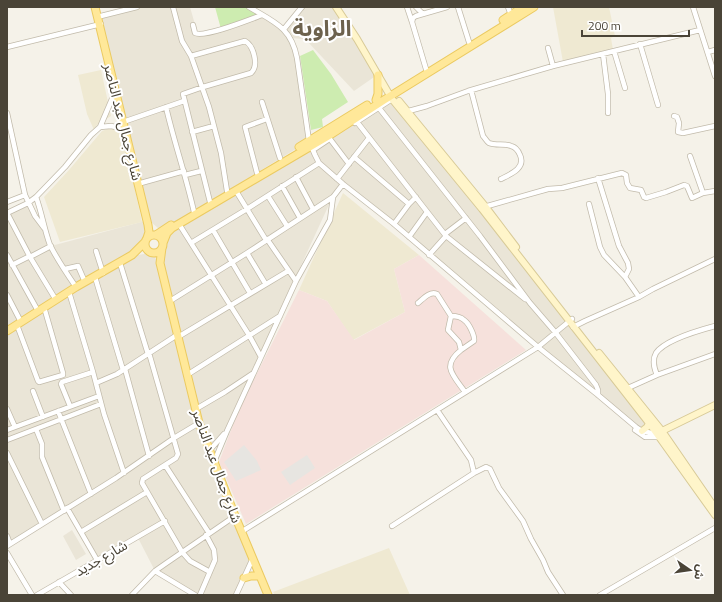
<svg xmlns="http://www.w3.org/2000/svg" width="722" height="602" viewBox="0 0 722 602" font-family="'Titillium Web','Noto Sans Arabic',sans-serif">
<style>
.residential{fill:#eae5d7}
.education{fill:#efe9d2}
.medical{fill:#f6e1dc}
.green{fill:#cdecb0}
.parking{fill:#e7e5e1}
.lines{fill:none;stroke-linecap:round;stroke-linejoin:round}
.street-casing{stroke:#c2bbab;stroke-width:6}
.secondary-casing{stroke:#d8ca97;stroke-width:8}
.primary-casing{stroke:#ebca61;stroke-width:9}
.street{stroke:#fff;stroke-width:4.5}
.secondary{stroke:#fff5ca;stroke-width:6}
.primary{stroke:#ffe899;stroke-width:7}
.labels{text-anchor:middle;stroke-width:4;stroke-linejoin:round;paint-order:stroke}
.street-label{font-size:14px;fill:#4a4437;stroke:#fff}
.town-label{font-size:22px;font-weight:bold;fill:#6d624d;stroke:#fff}
</style>
<rect width="100%" height="100%" fill="#f5f2e9"/>
<path class="residential" d="M139,7h51l8,28 64,-19 21,14 11,18 15,93 -143,87h-8l-7,-6 -50,-206z
M303,7h32l42,68 -23,16 -47,-50 -5,-2 -10,-1 -7,-9z
M392,99l255,323v4l-8,3 -320,-266 -6,-13z
M311,147l3,9 28,28 -10,14 -106,231 -17,21 43,109 -17,36h-36l-45,-26 -17,-33 -40,24 -29,-51 131,-85 -39,-161 1,-8 8,-23z
M27,204l16,25 8,17 94,-25 3,12 -3,9 -13,11 -125,77v-117z
M150,253l3,2 6,8 40,160 -192,121v-211l125,-77z
M72,530l14,24 -10,6 -13,-24z"/>
<path class="education" d="M553,7h56l6,29 -4,2 2,12 -50,12z
M101,70l10,46 -14,9 -3,5 -7,-16 -9,-39z
M121,124l21,98 -82,20 -16,-45 25,-27 33,-39z
M343,193l76,62 -25,14 11,43 -52,28 -26,-39 -28,-11z
M389,548l21,47h-135l-2,-3z"/>
<path class="medical" d="M419,255l107,95 -280,174 -27,-62 20,-53 60,-119 28,11 27,39 51,-28 -11,-43z"/>
<path class="green" d="M215,7h34l13,8 -41,14z
M313,50l18,24 17,28 -26,17 1,8 -12,3 -11,-74z"/>
<path class="parking" d="M244,445l13,16 4,9 -25,11 -12,-19z
M307,455l8,13 -25,17 -9,-13z"/>
<g class="lines">
<defs>
<path id="street" d="M173,7l9,34 9,15 18,51 12,46 6,38
M249,7c25,15 42,20 48,51l12,83 6,14 4,8 24,21 51,40 144,123 60,48 38,32 6,4 14,3
M407,7l5,15
M416,7l7,7
M458,7l11,35
M508,7l3,8
M693,7l22,69
M101,16l36,-9
M193,25l2,8c9,5 56,-14 67,-18
M284,29l18,-22
M640,44l18,61
M7,47l94,-23
M548,48l5,18
M614,51l11,37
M708,52l7,-2
M603,54l5,40v19
M191,56l54,-15c9,5 14,25 6,32l-48,14 -20,7 27,108
M426,69l-14,-47 1,-4 3,-2 31,-9
M471,90l12,46c2,2 4,6 6,7 7,3 16,0 22,3 5,1 7,4 9,9 6,13 -9,19 -19,24
M262,102l18,56
M166,107c8,35 20,69 28,105
M379,108l101,128 50,67 25,29 41,53 2,5v5
M405,112l22,-6 41,-15 85,-25 147,-36
M7,113l18,82 10,21 9,12
M674,116l3,1 2,6 -1,9 5,1 32,-7
M123,122l61,-21
M357,122l89,114 79,63
M355,123l37,-24
M100,127l11,-1 14,3
M192,132l22,-6
M330,139l19,25
M313,150l15,-10
M690,156l13,37
M354,157l55,47
M257,173l-12,-46 22,-8
M185,175l16,-4
M296,177l17,32
M598,178l21,68 9,17 1,6 -4,8
M337,179l32,-41
M141,183l43,-12
M282,186l18,32
M236,191l30,49
M268,196l19,30
M36,197c6,16 8,32 14,48 7,14 17,29 26,42
M7,202l18,-7
M589,204l11,43 4,8 21,22 14,20
M484,207l64,-18 14,-1 60,-15 4,2 1,8 3,5 11,2 3,7 2,1 20,-6 18,-7 3,1 5,12 11,-5 12,-2
M7,213l21,-10 8,-6 29,-30 26,-32 9,-8 15,-35
M7,213l23,44 26,43
M179,224l70,111 12,22
M394,224l15,-20 7,-7
M213,230l37,63
M445,234l21,-16
M409,237l18,-25
M267,239l29,42
M191,243l56,-34 72,-46
M96,251l7,22
M247,253l18,30
M7,255l31,56
M429,255l17,-19
M30,257l21,-11
M120,263l28,91
M12,265l18,-9
M65,269l13,-3 7,16
M95,277l28,93
M69,292l24,80 11,42 20,59
M7,295l14,27
M170,301l77,-48 86,-56
M418,303c6,-5 12,-12 19,-9l14,22 -3,14 11,12 2,8c-20,16 -8,25 4,42
M451,316c4,0 10,1 13,4 5,3 11,16 10,21l-13,9
M17,325l21,56 1,1 24,-7v-2l-19,-66
M573,327l12,-6 54,-24 14,-8 62,-30
M178,337l110,-66
M149,353l29,101 -2,4 -33,21 -1,4 40,69 8,9 20,11
M125,369l24,87
M187,375l93,-59
M657,375c-3,-7 -5,-15 -1,-22 9,-13 44,-23 59,-27
M96,383l21,-9 60,-39
M628,388l29,-13 58,-21
M33,391l10,26
M70,406l-9,-22 1,-2 31,-10
M7,409l8,18
M196,409l29,-17 27,-18
M58,411l33,83
M36,429l6,15v13l22,54
M7,430l92,-34
M635,430l10,7h14
M7,440l94,-36
M209,451l15,-17
M7,453l35,71
M214,462l13,-31 69,-150 34,-61 3,-23 10,-13
M165,465l44,68
M474,473l12,-6 4,2 9,19 24,33 8,18 12,21 5,12 15,23
M67,508l30,52
M392,526l82,-53 -3,-13 -34,-50
M81,532l66,-40
M241,532l297,-185 34,-28
M7,536l3,8
M7,546l109,-68 58,-40 25,-15
M7,553l25,42
M155,571l40,24
M59,582l12,13
M37,595l128,-74
M132,595l23,-24 10,-7 70,-48
M200,595l15,-35 -1,-10 -8,-15
M236,595l17,-37
M600,595l115,-67"/>
<path id="secondary" d="M336,7l21,32 35,60 90,110 170,218 63,88
M399,101l86,105 31,41
M599,353l63,78 53,77
M642,431l5,-4 2,-4
M660,432l55,-27"/>
<path id="primary" d="M95,7l53,218 1,7 -2,6
M503,20l20,-13
M376,100l2,-6v-19
M299,147l68,-42
M145 244a9 9 0 1 1 18 0a9 9 0 1 1-18 0Z
M156,235l15,-10
M163,243l4,-10 5,-5 158,-93 54,-35 150,-93
M162,248l-2,15 39,160 36,93 33,79
M7,331l69,-44 56,-32 13,-13
M244,578l7,-2h9"/>
</defs>
<use href="#street" class="street-casing"/>
<use href="#secondary" class="secondary-casing"/>
<use href="#primary" class="primary-casing"/>
<use href="#street" class="street"/>
<use href="#secondary" class="secondary"/>
<use href="#primary" class="primary"/>
</g>
<g class="labels">
<g class="street-label">
<text transform="translate(123 122) rotate(76)" y="5">شارع جمال عبد الناصر</text>
<text transform="translate(217 466) rotate(70)" y="5">شارع جمال عبد الناصر</text>
<text transform="translate(101 558) rotate(-30)" y="5">شارع جديد</text>
</g>
<g class="town-label">
<text x="322" y="36">الزاوية</text>
</g>
</g>
<rect width="722" height="602" fill="none" stroke="#4a4437" stroke-width="16"/>
<g transform="translate(690 570) rotate(103)" stroke="#ffffff" stroke-width="3" paint-order="stroke">
<path d="M0-3L7 15L0 10L-7 15Z" fill="#4a4437"/>
<text y="-6" font-size="11" font-weight="bold" text-anchor="middle" fill="#4a4437">ش</text>
</g>
<path d="M582 30v6h107v-6" fill="none" stroke="#4a4437" stroke-width="2"/>
<text x="588" y="30" font-size="12" fill="#4a4437" stroke="#ffffff" stroke-width="3" paint-order="stroke">200 m</text>
</svg>
